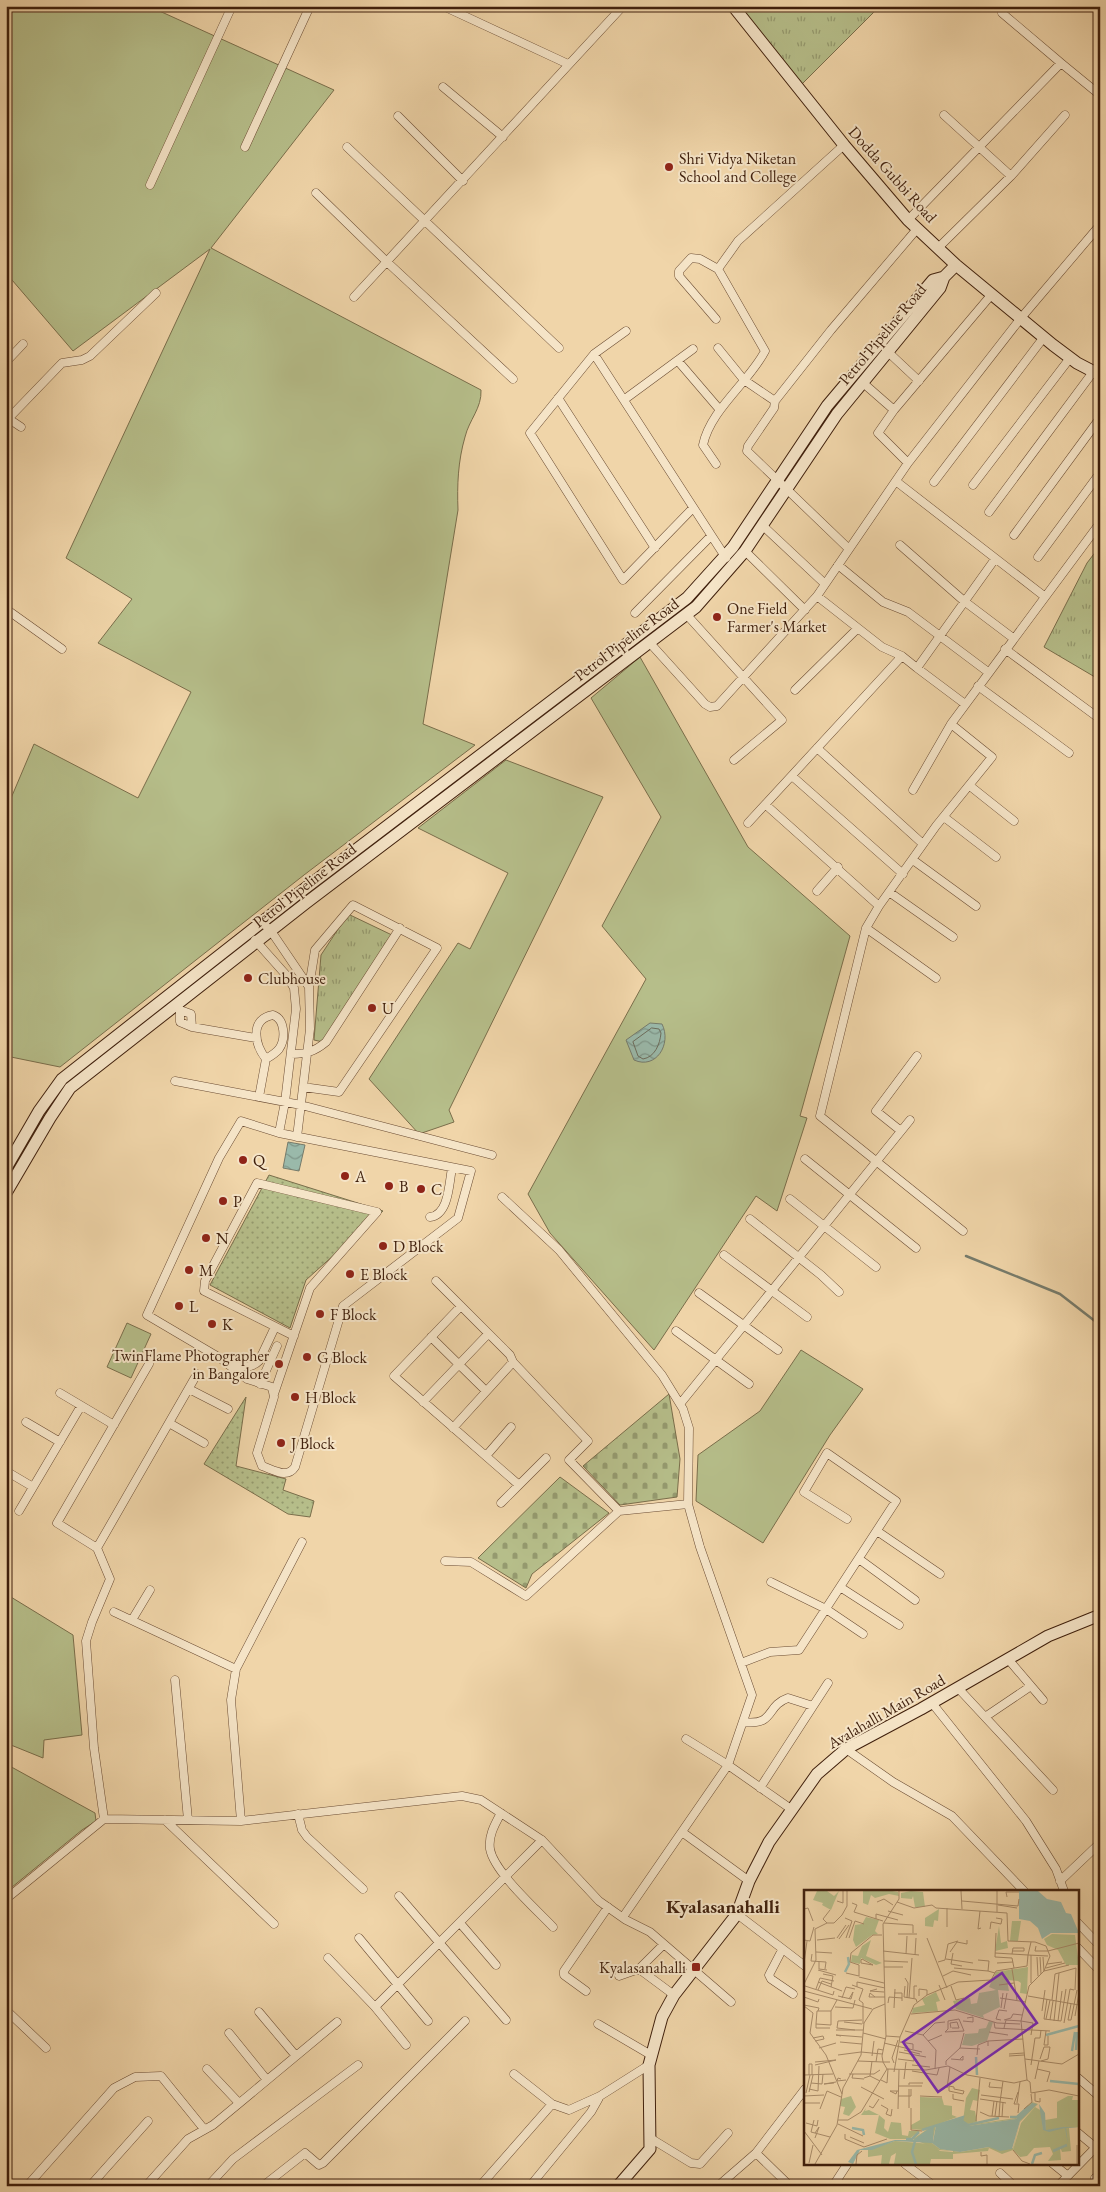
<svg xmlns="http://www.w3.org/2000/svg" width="1106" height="2192" viewBox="0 0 1106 2192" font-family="'EB Garamond',serif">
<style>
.grass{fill:#b6be8a;stroke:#7a6e4b}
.cemetery{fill:url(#cemetery-stones);stroke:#7a6e4b}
.park{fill:url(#park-tufts);stroke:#7a6e4b}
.garden{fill:url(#garden-dots);stroke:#7a6e4b}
.water{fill:url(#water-waves);stroke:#767b6b}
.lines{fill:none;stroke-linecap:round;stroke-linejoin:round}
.shore{stroke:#6c6c5b;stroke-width:1}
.stream{stroke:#767b6b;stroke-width:2.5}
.street-casing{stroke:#6b4c33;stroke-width:9}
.secondary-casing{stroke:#3f1f0c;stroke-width:13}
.street{stroke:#f5e4c7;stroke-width:8}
.secondary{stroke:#f5e4c7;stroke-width:11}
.poi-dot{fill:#8f2418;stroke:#f5e4c7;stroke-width:2}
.labels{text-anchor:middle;stroke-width:4;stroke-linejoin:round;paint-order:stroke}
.poi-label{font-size:16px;fill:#3f1f0c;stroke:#f5e4c7;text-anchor:start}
.street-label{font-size:16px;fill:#3f1f0c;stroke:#f5e4c7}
.quarter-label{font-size:19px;font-weight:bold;fill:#3f1f0c;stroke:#f5e4c7}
.inset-river{fill:none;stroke:#9ab9aa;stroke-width:2.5}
.inset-road{fill:none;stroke:#a98c6a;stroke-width:1}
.view{fill:#7b2cbf;fill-opacity:0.15;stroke:#7b2cbf;stroke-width:2.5}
.inset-edge{fill:none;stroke:#3f1f0c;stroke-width:2.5}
</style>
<defs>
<pattern id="cemetery-stones" width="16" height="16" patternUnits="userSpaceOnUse" patternTransform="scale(1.25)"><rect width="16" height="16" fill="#b6be8a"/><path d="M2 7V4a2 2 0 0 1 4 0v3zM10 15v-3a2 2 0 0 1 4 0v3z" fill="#959a6f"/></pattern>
<pattern id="park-tufts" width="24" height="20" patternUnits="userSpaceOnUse" patternTransform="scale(1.25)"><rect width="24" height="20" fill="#b6be8a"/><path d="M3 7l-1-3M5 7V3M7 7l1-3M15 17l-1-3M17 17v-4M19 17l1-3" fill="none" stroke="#959a6f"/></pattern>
<pattern id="garden-dots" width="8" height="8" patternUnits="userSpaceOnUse" patternTransform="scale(1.25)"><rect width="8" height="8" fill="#b6be8a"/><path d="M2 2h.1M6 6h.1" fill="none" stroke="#959a6f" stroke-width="1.8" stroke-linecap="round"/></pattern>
<pattern id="water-waves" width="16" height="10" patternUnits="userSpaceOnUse" patternTransform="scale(1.25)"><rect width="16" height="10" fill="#9ab9aa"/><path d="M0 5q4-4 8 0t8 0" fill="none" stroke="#7f9689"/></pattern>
</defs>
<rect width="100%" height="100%" fill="#f0d5a9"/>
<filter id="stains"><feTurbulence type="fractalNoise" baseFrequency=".004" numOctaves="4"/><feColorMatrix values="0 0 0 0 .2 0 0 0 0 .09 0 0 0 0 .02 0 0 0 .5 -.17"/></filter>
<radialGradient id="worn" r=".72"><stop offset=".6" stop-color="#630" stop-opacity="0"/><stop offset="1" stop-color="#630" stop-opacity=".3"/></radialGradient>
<path class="grass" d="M6,6h151l-2,3 179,81 -123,158 270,142c1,18 -12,30 -16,47 -7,24 -8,48 -7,73l-35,214 52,21 -171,130 -244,192 -54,-11v-246l28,-66 104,54 53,-106 -93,-49 34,-44 -66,-41 144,-309 -137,102 -67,-78z
M640,657l108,190 102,89 -50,180 7,2 -30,93 -21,-15 -102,154 -104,-117 -22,-39 118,-215 -44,-53 59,-109 -70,-119z
M506,760l97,37 -154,313 5,12 -35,12 -50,-55 89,-136 12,6 38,-76 -90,-45z
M127,1323l24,11 -20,44 -24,-11z
M801,1350l62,39 -33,46 -67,108 -67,-42 2,-46 62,-44z
M6,1594l67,41 9,100 -38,5 -1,18 -37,-15z
M6,1764l89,49 1,8 -14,9 -76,62z"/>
<path class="cemetery" d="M669,1394l11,65 -3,38 -57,8 -37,-39z
M560,1477l49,36 -77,61 -6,14 -48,-30z"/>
<path class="park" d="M739,6h134l3,4 -76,76z
M1100,546v134l-56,-33 43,-84z
M348,914l46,22 -71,106 -9,-2 7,-85z"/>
<path class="garden" d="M269,1175l114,36 -77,69 -16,48 -80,-43z
M246,1397l-10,69 50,13 -3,11 31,11 -4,16 -22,-3 -84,-50z"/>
<path class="water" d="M650,1023l12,1c10,20 -6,46 -28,36l-8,-20z
M288,1142l17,3 -6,26 -16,-3z"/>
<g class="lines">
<path class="shore" d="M652,1028l7,1 2,4c-1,11 -6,24 -18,26l-5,-3 -5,-14z"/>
<path class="stream" d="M966,1256l94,38 40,31"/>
<defs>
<path id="street" d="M443,6l125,58
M1002,13l59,50
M443,87l60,50
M944,115l67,61
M398,116l65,65
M245,147l65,-141
M347,147l212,201
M150,185l82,-179
M316,193l71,69 126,117
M908,220l153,-157 39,32
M939,247l72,-71 54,-61
M354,297l269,-291
M716,319l-37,-43v-5l12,-13 9,1 18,10
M626,331l-32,23 -64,79 93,147 70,-72
M718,348l26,32 31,21
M888,352l31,29
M594,354l132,204
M678,361l42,49
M6,362l17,-18
M862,382l32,28
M558,398l97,150
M625,399l68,-50
M6,417l15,10
M8,419l54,-56 20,-3 8,-4 66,-63
M908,463l-30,-30 16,-23 98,-116
M716,464l-13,-19c7,-35 46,-63 62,-94l-47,-82 20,-28 106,-96
M897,482l147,114
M934,482l110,-145
M973,485l97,-127
M989,512l104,-140
M762,525l62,58
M1014,535l86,-117
M900,545l64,56 49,37
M849,549l-102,-98 1,-5 26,-38 1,-7 56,-71 86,-101
M745,551l60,59
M1038,557l62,-84
M838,565l45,37 25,10 80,60
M817,596l65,51 20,9 15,12 78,-109
M6,609l56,40
M635,613l76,-77
M686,614l96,106 -48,40
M649,642l56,62 5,3 7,-1 100,-110 91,-133 113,-145 79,-93
M1005,649l95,70
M917,668l48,36
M978,686l91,67
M795,690l62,-61
M817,748l106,96
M792,776l111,98
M970,786l44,35
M913,790l38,-66
M766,805l113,101
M944,817l52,40
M748,823l154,-167
M913,860l63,46
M817,891l21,-24
M889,892l64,45
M262,922l9,9 38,56 1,42 -13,108
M866,928l13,-22 57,-80 56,-69 -41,-33 149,-201
M255,940l32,36 7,12 2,21 -11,93 -6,31
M936,978l-70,-50 -46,188 143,115
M178,1007l2,3 11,4 1,13
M180,1010v12l12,5 64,11
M291,1054c15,0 23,-2 35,-12l74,-114
M175,1081l126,24 191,50
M303,1087l36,5 98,-144 -84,-43 -38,45 -6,37
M259,1097l7,-38c5,-3 10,-6 13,-10 7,-10 6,-30 -6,-34 -24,4 -18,30 -7,44
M241,1121l38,12 192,38 -13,47 -115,88 -48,161c-8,12 -21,3 -33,-1l-5,-13 17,-56 -2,-10 -25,-8 -27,-21 -73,-43 72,-157z
M901,1131l-25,-20 41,-55
M805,1159l111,89
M502,1197l57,53 103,125 21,34 6,19 -1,76 12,43 52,148 -24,70 63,44
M790,1199l86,68
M430,1217c19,-2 19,-34 22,-49
M750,1219l71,56 18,17
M724,1255l83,62
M436,1281l74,74 3,7 -60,66
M699,1293l79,57
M461,1306l-67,70 125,109 -18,18
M676,1331l73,53
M431,1337l55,54
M227,1361c11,4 22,10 32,0l16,-34
M513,1362l75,79 -19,19 50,51
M260,1384l17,-38
M189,1389l39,20
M60,1393l54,32
M274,1394l36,-106 67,-76 -120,-29 -52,98 -1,10 90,45
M423,1402l65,-68
M680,1404l230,-284
M26,1422l34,20
M169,1423l35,20
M486,1456l25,-29
M6,1471l27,16
M519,1485l27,-27
M19,1511l62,-105
M877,1531l63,43
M97,1548l100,-174
M859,1559l56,41
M445,1561l26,1 55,34 93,-85 69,-7
M771,1582l55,27 37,25
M840,1587l59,38
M114,1612l122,57
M132,1620l18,-30
M1008,1659l35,41
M741,1663l29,-11 29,-2 97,-149 -69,-48 -23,39 43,27
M175,1680l13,140
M958,1688l95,102
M932,1703l94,118 30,48 8,22
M985,1717l46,-31
M743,1722c33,4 22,-16 45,-24l25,8
M846,1749l47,33 59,34 72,75
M760,1788l68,-105
M501,1813c-6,11 -13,23 -11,36 4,23 47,61 63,78
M298,1814l4,16 5,7 56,52
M104,1819l-10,-71 -8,-107 6,-19 18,-43 -13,-31 -40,-25 92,-159
M165,1820l109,104
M241,1821l-10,-121 5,-31 66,-127
M682,1832l67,49
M1060,1881l40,-38
M399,1896l107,124
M6,1899l98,-80 137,2 221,-25 19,4 61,40 57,61 27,19 24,12 81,70
M737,1914l68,52
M623,1917l105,-152 -42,-26
M1077,1922l23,24
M460,1923l36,42
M359,1938l69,83
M1077,1947l23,24
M782,1950l-13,25 2,4 22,15
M328,1958l47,49 31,38
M639,1969l35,26
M619,1976l20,-7 25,-25
M586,1991l-22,-16v-4l44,-64
M375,2007l167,-167
M6,2010l40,38
M259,2012l37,44
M598,2024l53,31
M229,2033l38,47
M207,2069l32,34
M514,2074l38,30
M1078,2078l22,19
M1077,2132l18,15
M650,2138l41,25 9,1 28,-31
M756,2153l34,33
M1052,2163l16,13
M905,2164l29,22
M1000,2173l14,13
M1095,2178l5,4
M27,2186l87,-98 21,-11 26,-1 43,53
M90,2186l58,-65
M146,2186l42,-47 25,-14 124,-103
M208,2186l25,-27 125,-94
M263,2186l42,-33 14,12 4,-2 142,-142
M480,2186l72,-82 17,6 31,-14
M530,2186l61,-74 9,-16 49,-31
M718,2186l38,-33 49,-64
M833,2186l15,-23
M1058,2186l42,-43"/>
<path id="secondary" d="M733,6l111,139 64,75 48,45 97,80 24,18 23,12
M6,1168l33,-57 23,-32 237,-186 388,-295 46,-51 94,-141 106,-126 11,-3
M6,1193l44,-75 20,-30 236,-185 390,-296 49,-56 92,-137 103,-126 4,-11 12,-12
M618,2186l32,-37 -1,-84 13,-48 12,-22 63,-81 12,-33 20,-39 48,-68 29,-25 75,-40 127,-73 52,-21"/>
</defs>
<use href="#street" class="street-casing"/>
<use href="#secondary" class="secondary-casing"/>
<use href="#street" class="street"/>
<use href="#secondary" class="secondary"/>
</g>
<g class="poi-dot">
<circle cx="669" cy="167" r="5"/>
<circle cx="717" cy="617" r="5"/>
<circle cx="248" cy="978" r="5"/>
<circle cx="372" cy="1008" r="5"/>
<circle cx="243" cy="1160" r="5"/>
<circle cx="345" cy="1176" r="5"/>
<circle cx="389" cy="1186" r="5"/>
<circle cx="421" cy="1189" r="5"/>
<circle cx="223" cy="1201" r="5"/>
<circle cx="206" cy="1238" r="5"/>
<circle cx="383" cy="1246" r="5"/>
<circle cx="189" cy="1270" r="5"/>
<circle cx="350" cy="1274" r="5"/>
<circle cx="179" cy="1306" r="5"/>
<circle cx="320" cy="1314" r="5"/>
<circle cx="212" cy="1324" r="5"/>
<circle cx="307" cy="1357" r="5"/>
<circle cx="279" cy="1364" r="5"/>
<circle cx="295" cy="1397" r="5"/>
<circle cx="281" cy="1443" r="5"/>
<rect x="691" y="1962" width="10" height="10" rx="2.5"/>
</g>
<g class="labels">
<g class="poi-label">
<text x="679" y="164">Shri Vidya Niketan<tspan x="679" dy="18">School and College</tspan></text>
<text x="727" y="614">One Field<tspan x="727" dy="18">Farmer's Market</tspan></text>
<text x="258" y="984">Clubhouse</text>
<text x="382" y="1014">U</text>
<text x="253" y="1166">Q</text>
<text x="355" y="1182">A</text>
<text x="399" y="1192">B</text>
<text x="431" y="1195">C</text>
<text x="233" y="1207">P</text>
<text x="216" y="1244">N</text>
<text x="393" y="1252">D Block</text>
<text x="199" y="1276">M</text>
<text x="360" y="1280">E Block</text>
<text x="189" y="1312">L</text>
<text x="330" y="1320">F Block</text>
<text x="222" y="1330">K</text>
<text x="269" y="1361" text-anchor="end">TwinFlame Photographer<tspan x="269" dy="18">in Bangalore</tspan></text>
<text x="317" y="1363">G Block</text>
<text x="305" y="1403">H Block</text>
<text x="291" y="1449">J Block</text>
<text x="686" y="1973" text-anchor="end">Kyalasanahalli</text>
</g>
<g class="street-label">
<text transform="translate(893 174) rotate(48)" y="6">Dodda Gubbi Road</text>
<text transform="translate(882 334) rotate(-50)" y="6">Petrol Pipeline Road</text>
<text transform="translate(626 639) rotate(-37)" y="6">Petrol Pipeline Road</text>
<text transform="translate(304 885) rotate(-38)" y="6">Petrol Pipeline Road</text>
<text transform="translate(886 1711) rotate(-30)" y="6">Avalahalli Main Road</text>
</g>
<g class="quarter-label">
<text x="723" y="1913">Kyalasanahalli</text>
</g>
</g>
<g transform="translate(804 1890)">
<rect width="275" height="275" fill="#f0d5a9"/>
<path d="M13,1h10l7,5 5,-5 -8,19 -9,-5 1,-2 -10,-3zM59,1h29l6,1 1,4 -10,-2 -14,4 -4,-3 -3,10 -5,-2zM107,1l12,1 2,15h-10l-2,-11 -1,3 -11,-1v-5zM135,19l-1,12 -4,-1 1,-4 -2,11 -8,-1v-8zM62,27l13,3 -4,11 3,3 -6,1 -16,12 -3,-7 2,-15 7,-1zM208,31h9l-3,20h-8zM195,36l2,17 6,-2 1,7 -13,3zM248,44l23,1 4,30h-13l-8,-15 -11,-5 -3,-6zM67,50l-5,16 16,7 -6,2 -15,-7 -1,6 -9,-2 1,-7 6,1 4,-10zM224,77l-1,27 -7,-1 1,-10 -3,-2 -11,-1 2,11 -11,-1 2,17 -17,8 1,3 -28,-9 -3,-8 17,-3 1,6 6,-1 2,-10 17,-3 -7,-3 7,-15zM132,102l4,9 -4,1 2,9 -26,2 1,-5 12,-3 -3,-6zM185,131l4,1 -6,19 -15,5 -10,-1 3,-11 13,-1 1,-4 7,-1zM168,198l8,2 -2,11 -5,-1 -3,10 5,1 2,11 -9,2 -5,-3 3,-23zM47,206l5,11 -7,9 -6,-2 2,-7 -5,-1 1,-7zM264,206h5l-1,4h7v27l-33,3 -1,-10 12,-2v-16zM116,207l22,1 2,7 8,1v9l5,2 -35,13 -11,-1v-4l9,-5zM231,217l7,4 1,19 26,-2 2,23 -9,1 -2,-5 1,13 -13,1 5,-7 -3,-7 -16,1 -7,8 -7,1 -7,-7 8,-27zM62,218l-1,3 4,-1 10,5 6,5 -1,8 4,4 3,-10 10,1 1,12 6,1 1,-5h11l-11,8h-19l-15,-6 4,-18h-18z" fill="#b6be8a"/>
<path d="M91,251l36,3 9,7 13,1v7h-22l-1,5h-36l2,-11 -5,3 -2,8h-8l1,-9 -14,2v-7z" fill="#b6be8a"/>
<path d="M228,212l6,2 -18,18 -7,28 -11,4 -13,-6 -1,3 -35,3v-3l-14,-1 -26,-11 22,-15 27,-7 6,8 48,-7zM230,213l-14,18 -7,27 -23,-1 -30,5 -20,-3 -8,-6 4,-18 25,-6 7,7 48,-7z" fill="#b6be8a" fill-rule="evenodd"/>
<path d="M215,1h19l9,8 14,3 5,11 5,1 8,19h-28l-9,6 -4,-11 -8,-7 -11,-2zM228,213l5,1 -17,17 -8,28 -12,2 -11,-4 -29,5 -20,-3 -8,-6 -37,-2 -23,9h-12l-7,14 -5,-2 9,-12 38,-10h18l21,-15 -1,17 3,-17 25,-7 7,8 48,-7zM235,214l6,9 1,17 17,-3h16l-13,1 2,17 -3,-17 -16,4 -6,-2z" fill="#9ab9aa"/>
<path class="inset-river" d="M41,82l4,-8 -1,-7M242,145l33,-9M272,160l1,-18M268,161l3,-19M172,167l1,18M246,191l29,3M206,227h7l12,-11M48,238l11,2 1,5M118,240l41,-13 -1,4 6,4 31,-7M102,249h6l7,-7M111,251l-3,11 4,12M249,261l14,-6M228,274l3,-9 7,-2"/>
<path class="inset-road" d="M157,1l1,18M203,7l-1,-5h13M33,11l6,2v-12M158,11l56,5 1,-7M73,12l7,-3 9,6M93,12l17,6 18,-3 4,3 71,5 1,28 27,1 11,4 4,10 -6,15 -15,15 -8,35 6,59M48,13l5,2 -3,7 29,9M194,15l19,3M0,19l4,-1 5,13M84,21l15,4M176,21l-2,18 3,-1M193,22v-21M41,28l7,3 -6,17M72,29v-5l22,6M23,33l-4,-4 7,-9M80,33l29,2v8M143,37v-19M186,39l1,-7 10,2 1,-5 -6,-1M192,43l-1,24 17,1 2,10M94,44h19M33,48l9,-13M45,48l6,-17 9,3M123,48l20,50M35,49l10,-14M0,50l6,1 4,-14M13,50l18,-2M232,56l-1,5h13l31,-8M79,61l36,4M12,62l16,1M146,62l7,-10 10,2v-4M149,63l-2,11 11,2M191,63l33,2 3,-13M8,64l-1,7 15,1 -1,7M102,64l1,-18M208,64l1,-6h11v3h-11M111,65l1,-17M227,65v28M233,67l1,19M236,67l1,17M239,67l1,14 25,-6M142,69l27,4M57,70l1,-1 11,6 -12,-2zM174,70l11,1 -1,10 7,2M80,71l24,1M15,72v7l8,1M134,72l7,-2 3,-16 10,-3M0,73l3,-22M193,73l16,-1M243,74l15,-2M80,77h19M150,78l34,3M242,78l19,-5M208,79l5,31M14,80l18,5M42,83l13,3v-11l-9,-3 1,-9 22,-18h9M19,84l10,2 -2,11M139,86l10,-5 18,4M55,87l25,6M101,88l3,5 -1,15M14,92l24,9M0,94l12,-24 -1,-31 12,-6h7l8,-8 5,-9v-15M48,95l11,4 -4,11 4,3v21M135,95l6,15M195,95l15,-2M1,96l28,9 1,-4M101,96l-1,11 12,2 1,3M147,96l5,14 8,-2M53,97v-5l28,6M12,99l4,-11 14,3M73,99l-7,2 14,1M14,100l4,-9 9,3M0,101l68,18M90,103h8v8M34,106l13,3 2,-7 -4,7M115,106v-7l8,1v5M224,106l51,9M0,107l14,5 1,-3M71,107l-5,-4 -1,4h16M38,108l4,-11 9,2M105,108l3,-40M110,108v-12h3M196,108l26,4M243,109l-3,20 17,2 5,-32M248,110l3,-26 21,-6 -1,22M84,113l1,-6 13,1M81,114l1,32 -4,20 1,6h7M267,114l-3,16h3l6,-30M0,115l15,3 -1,3M0,116l9,7 -3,20 16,22 16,39M31,117l18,1 2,-8M90,118l1,-19M197,118l2,-15M200,119l3,-16M238,121l3,-21M107,124l44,-4 42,13 23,1M271,126l4,-23M155,129l5,12 -19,1 3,-3v-8zM242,129l4,-19M197,130l-5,-1 3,-9 8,1M200,130l7,-2 2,-4 9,1M246,130l3,-19M159,131l10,1v-5l-6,1M217,131l12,2 -2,12M250,131l5,-48M254,131l4,-30M40,132l18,2M190,132l1,6 55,3M260,133l6,-34 4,1M12,134l15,1M27,135v-14l6,-11M26,138h-14v-4l1,-13h14M33,138l1,-7 24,-1M33,138l18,2M147,138l-1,-5 7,-1 2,6h-7M200,138l2,-8 15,1M32,140h27M101,141l18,4 13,15 -1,19M242,141l-2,14h4v-9M185,142l19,3M59,143l23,6M119,145l12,-12 10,-1M37,146l-5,-1 26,2M82,146l14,1 14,-32 13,-10 31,-13 33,-2 5,-9 31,-5 1,-11 20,1M9,148l10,-2 1,3 -9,2M124,151l14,-6M184,151l35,-2M36,152l22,2M96,152l13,2v5M80,153l38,9M15,158l17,-5M156,158l20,1M100,160l16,4M95,162l27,5M205,164l15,-1M34,165l23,-3 21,2M173,165l1,-10 10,-4v5M68,166l2,-15M205,166l15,-1M94,169l16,2v-3M147,169l12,1v-4l-3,3M221,169l37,5 17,-10M236,169l4,-12h6l-2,12 -7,2M54,171l25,1 4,7 39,1 22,-4 19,9 47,8 13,-3 3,2 1,11 18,-3 30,6M11,172l21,-2 -21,5M72,172l2,-13 5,1M90,173l-2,-5 6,-18M108,175l18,2M142,175v-4l14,-13 4,-15M227,175l4,-27h5l1,-8M233,179l13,3 -3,10M108,181l25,4 2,-7M90,182l6,-35M45,184h25l6,-4M49,184l-1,4 12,1M0,185l29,-1M5,185v-11h3v11M66,186l2,-15M60,188l6,-2 10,5M37,189l-3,-1 -1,3 9,-1M100,189l2,-17M231,189l4,-18M77,190l6,3 1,-14M186,192l-1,5 13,1M7,193l11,1 1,-10M30,193l-10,1 12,-2M105,195v-2h14M94,196h24M145,196l5,1v2l10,2 -1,3 -14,-3v-5M57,197l23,12M143,198l3,-21M5,199l9,2 1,-25M105,199v19M93,201l-1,3 -6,-3h8M5,202l4,-17M2,203l4,-18M231,203v8l5,1v-4M149,204v5l11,2M177,205l32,4M0,206l20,-1M94,206h13v-7M116,206l22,1M176,209l20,3 3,-21M0,213h16M213,213l3,-21M77,215l7,4 -2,5 5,2 1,-7M65,216l4,2 6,-9M107,218v22l11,1M16,219l7,-18 14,6M94,219l1,-39M220,219l8,-7 -1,-8M176,222l9,4 20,1M214,223l1,-9h-5l4,-12M188,226l2,-15M191,226l2,-15M195,227l1,-15 6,1M198,227l1,-15M10,230l-3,12 19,5M34,230h10l13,-8 26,-43M172,231l4,-43M2,233l11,3 1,-6M34,234l25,12M0,241l18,24M11,243l4,-6 -4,11M41,244v5l19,8 23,-8M46,247l14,6M273,255v19M209,260l9,11 8,3M177,262v4l6,-1v9M5,273l4,-18M11,274l22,-39 6,-37 18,-33 3,-32 9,-14 12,-5 -2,-80 16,-25v-8M52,274l1,-9 5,-4"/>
<path class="view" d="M198,83l35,50 -99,69 -35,-50z"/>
<rect width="275" height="275" class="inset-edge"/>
</g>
<rect width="1106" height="2192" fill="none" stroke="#f0d5a9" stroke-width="25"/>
<rect x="8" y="8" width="1091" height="2177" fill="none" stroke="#3f1f0c" stroke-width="2.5"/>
<rect x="12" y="12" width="1081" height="2167" fill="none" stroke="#3f1f0c"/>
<rect width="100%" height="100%" filter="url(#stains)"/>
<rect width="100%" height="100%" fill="url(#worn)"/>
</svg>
